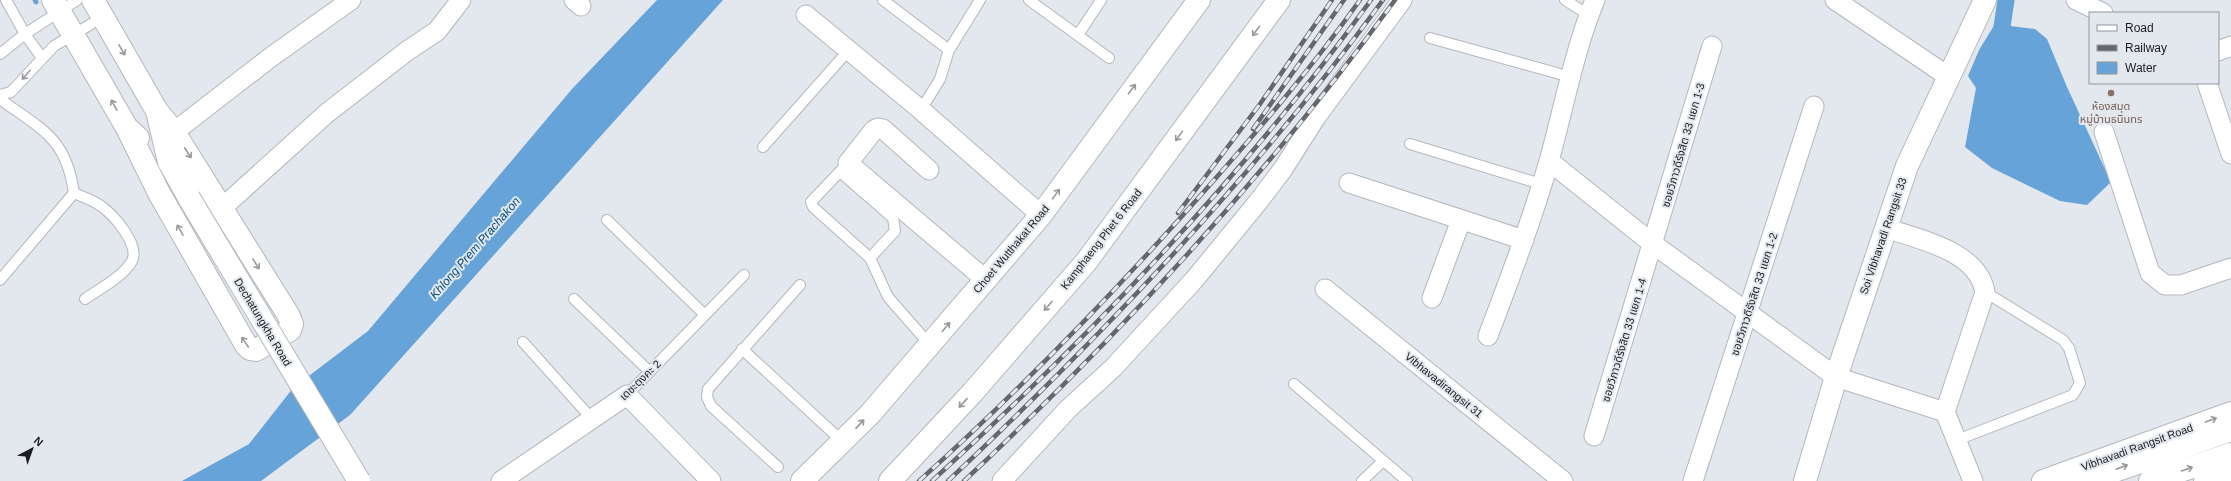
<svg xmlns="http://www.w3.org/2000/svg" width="2231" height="481" viewBox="0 0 2231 481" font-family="Helvetica,'Noto Sans Thai',sans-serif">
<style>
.water{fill:#65a3d8}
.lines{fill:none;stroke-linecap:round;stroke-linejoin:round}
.stream{stroke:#65a3d8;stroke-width:5}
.canal{stroke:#65a3d8;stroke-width:17}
.service-casing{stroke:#b4b7be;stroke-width:12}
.minor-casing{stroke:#b4b7be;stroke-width:21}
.tertiary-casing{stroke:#b4b7be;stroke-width:24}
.secondary-casing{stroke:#b4b7be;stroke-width:24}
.trunk-casing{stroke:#b4b7be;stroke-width:24}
.motorway-casing{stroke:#b4b7be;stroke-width:24}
.service{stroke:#fff;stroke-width:10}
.minor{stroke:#fff;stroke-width:19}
.tertiary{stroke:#fff;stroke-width:22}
.secondary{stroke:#fff;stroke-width:22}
.trunk{stroke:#fff;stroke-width:22}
.motorway{stroke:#fff;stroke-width:22}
.rail-casing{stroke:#65676c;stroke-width:4.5}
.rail{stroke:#e3e7ee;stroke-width:3;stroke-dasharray:9;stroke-linecap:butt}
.tertiary-bridge-casing{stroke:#b4b7be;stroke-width:24;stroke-linecap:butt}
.tertiary-bridge{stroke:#fff;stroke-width:22}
.oneway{stroke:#98999a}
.education-dot{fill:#8d6e63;stroke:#e3e7ee;stroke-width:1.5}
.labels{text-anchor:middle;stroke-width:4;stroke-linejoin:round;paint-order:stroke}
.education-label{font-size:11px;fill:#785e54;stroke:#e3e7ee}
.street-label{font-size:11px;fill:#1b1c1f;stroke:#e3e7ee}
.water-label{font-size:12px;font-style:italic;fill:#004c7d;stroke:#e3e7ee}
</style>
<rect width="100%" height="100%" fill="#e3e7ee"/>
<path class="water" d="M657,0h66l-373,415 -89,66h-79l67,-37 44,-56 75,-57 204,-242z
M1995,24l40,5 12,10 20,48 44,95 -24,23 -27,-4 -68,-33 -27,-21 11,-59 -8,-12 11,-26z"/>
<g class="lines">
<path class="stream" d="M35,0l1,2"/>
<path class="canal" d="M1999,47l7,-47"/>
<defs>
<path id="service" d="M6,0l19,34 17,24
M883,0l66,50
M1029,0l80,58
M1565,0l24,15
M1078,35l23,-35
M1430,38l141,39
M0,54l25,-20 52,-34
M0,95l11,-3 43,-46 49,-29
M0,99c42,31 66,38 74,94l-74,87
M921,110l19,-31 9,-29 31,-50
M1410,144l131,40
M763,147l85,-96
M848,163l-37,39 2,5 57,51 18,39 42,48
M840,172l53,46 2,13 -25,27
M74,193c9,4 19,7 27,13 13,9 39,39 31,55 -9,16 -33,28 -47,38
M607,220l98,95
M574,299l76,73
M523,342l69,77
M742,349l101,93
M1294,384l113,97
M627,395l117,-120
M1957,440l116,-45 7,-12 -11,-35 -6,-8 -78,-48
M778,467l-67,-61 -4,-9 1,-8 92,-104
M1362,481l21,-20"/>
<path id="minor" d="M574,0l7,6
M1835,0l114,77
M2076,0l27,13
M806,15l115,95 120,105
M2218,51l13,-5
M2207,83l24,71
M174,132l97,-75 80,-57
M2104,132l46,141 15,12h16l50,-17
M1549,161l104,83 183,133 109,35
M929,170l-46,-41 -5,-1 -4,2 -26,33 138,117
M1349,183l175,57
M222,208l105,-95 80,-62 30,-20 24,-31
M1885,228c34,11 93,23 100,64l-40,120 28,69
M1325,289l238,192
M1432,298l29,-78
M1488,336c22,-58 44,-116 61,-175 15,-54 25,-110 46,-161
M1594,436l118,-390
M501,481l126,-86 84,86
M1002,481l66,-72 45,-41 81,-88 64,-78 25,-33 33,-52 86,-117
M1693,481l121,-375"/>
<path id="tertiary" d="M53,0l74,128 11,10
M93,0l64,111 12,51 20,36
M127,128l32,65 87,152 4,4 6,1 34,-20 2,-6 -3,-8 -115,-184 -17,-21
M1805,481l31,-104 71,-211 78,-166"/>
<path id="secondary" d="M802,481l68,-67 171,-199 158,-215
M890,481l83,-89 113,-130 193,-262
M2043,481l188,-68"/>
<path id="trunk" d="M2150,481l81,-27"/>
<path id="motorway" d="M2086,481l145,-51
M2205,481l26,-8"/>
</defs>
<use href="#service" class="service-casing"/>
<use href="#minor" class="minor-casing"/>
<use href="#tertiary" class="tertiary-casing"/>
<use href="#secondary" class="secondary-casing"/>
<use href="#trunk" class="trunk-casing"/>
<use href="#motorway" class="motorway-casing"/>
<use href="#service" class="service"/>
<use href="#minor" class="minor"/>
<use href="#tertiary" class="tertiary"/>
<use href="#secondary" class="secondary"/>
<use href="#trunk" class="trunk"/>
<use href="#motorway" class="motorway"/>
<defs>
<path id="rail" d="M1253,129l91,-129
M1178,213l82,-109 72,-104
M919,481c99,-89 192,-185 281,-285 56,-63 111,-127 160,-196
M932,481c160,-146 312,-305 439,-481
M948,481c157,-148 308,-307 435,-481
M964,481c157,-147 304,-307 431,-481"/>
</defs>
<use href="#rail" class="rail-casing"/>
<use href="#rail" class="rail"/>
<defs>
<path id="tertiary-bridge" d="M189,198l170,283"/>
</defs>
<use href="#tertiary-bridge" class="tertiary-bridge-casing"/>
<use href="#tertiary-bridge" class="tertiary-bridge"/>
</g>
<defs><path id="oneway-shaft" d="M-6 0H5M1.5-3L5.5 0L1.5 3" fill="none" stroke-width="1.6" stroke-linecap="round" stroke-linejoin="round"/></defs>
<g class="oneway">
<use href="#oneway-shaft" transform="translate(1256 31) rotate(126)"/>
<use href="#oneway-shaft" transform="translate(122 50) rotate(60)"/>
<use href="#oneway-shaft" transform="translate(26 75) rotate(132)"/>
<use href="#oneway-shaft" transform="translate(1132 89) rotate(-53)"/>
<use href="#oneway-shaft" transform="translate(114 105) rotate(-119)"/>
<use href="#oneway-shaft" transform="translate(1179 136) rotate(126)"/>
<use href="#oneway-shaft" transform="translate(188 153) rotate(57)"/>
<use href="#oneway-shaft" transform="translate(1056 194) rotate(-55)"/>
<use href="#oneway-shaft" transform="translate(180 230) rotate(-120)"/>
<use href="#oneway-shaft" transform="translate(256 264) rotate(58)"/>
<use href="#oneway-shaft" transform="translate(1048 306) rotate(131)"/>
<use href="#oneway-shaft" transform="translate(946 327) rotate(-50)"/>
<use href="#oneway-shaft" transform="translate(245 342) rotate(-124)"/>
<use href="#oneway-shaft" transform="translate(963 403) rotate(133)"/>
<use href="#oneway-shaft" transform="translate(2211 420) rotate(-20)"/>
<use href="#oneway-shaft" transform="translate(860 424) rotate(-47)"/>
<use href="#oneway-shaft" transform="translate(2122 467) rotate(-20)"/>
<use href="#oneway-shaft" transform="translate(2187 469) rotate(-19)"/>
</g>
<circle class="education-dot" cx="2111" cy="93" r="4"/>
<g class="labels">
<g class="education-label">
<text x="2111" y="110">ห้องสมุด<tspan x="2111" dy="13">หมู่บ้านธนินทร</tspan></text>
</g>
<g class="street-label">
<text transform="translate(1683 145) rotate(-74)" y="4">ซอยวิภาวดีรังสิต 33 แยก 1-3</text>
<text transform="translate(1883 236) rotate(-71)" y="4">Soi Vibhavadi Rangsit 33</text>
<text transform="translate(1101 239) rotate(-52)" y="4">Kamphaeng Phet 6 Road</text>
<text transform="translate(1011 249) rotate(-50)" y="4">Choet Wutthakat Road</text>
<text transform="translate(1754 294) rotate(-72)" y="4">ซอยวิภาวดีรังสิต 33 แยก 1-2</text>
<text transform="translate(263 322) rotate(59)" y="4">Dechatungkha Road</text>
<text transform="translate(1624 340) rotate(-73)" y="4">ซอยวิภาวดีรังสิต 33 แยก 1-4</text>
<text transform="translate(640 380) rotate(-44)" y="4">เดชะตุงคะ 2</text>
<text transform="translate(1444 385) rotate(39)" y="4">Vibhavadirangsit 31</text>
<text transform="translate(2137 447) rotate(-20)" y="4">Vibhavadi Rangsit Road</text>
</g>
<g class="water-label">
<text transform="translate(475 248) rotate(-49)" y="4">Khlong Prem Prachakon</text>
</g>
</g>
<rect x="2089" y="12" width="130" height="72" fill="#e3e7ee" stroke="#93969b"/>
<rect x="2097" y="25" width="20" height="6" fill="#ffffff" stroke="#93969b"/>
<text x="2125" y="32" font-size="12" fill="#1b1c1f">Road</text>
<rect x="2097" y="45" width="20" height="6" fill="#65676c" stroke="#93969b"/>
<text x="2125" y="52" font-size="12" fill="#1b1c1f">Railway</text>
<rect x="2097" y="62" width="20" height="12" fill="#65a3d8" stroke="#93969b"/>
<text x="2125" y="72" font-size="12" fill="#1b1c1f">Water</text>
<g transform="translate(32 449) rotate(41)" stroke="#e3e7ee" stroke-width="3" paint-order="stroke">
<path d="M0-3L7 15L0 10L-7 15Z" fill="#1b1c1f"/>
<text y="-6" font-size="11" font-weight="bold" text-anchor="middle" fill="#1b1c1f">N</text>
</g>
</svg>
